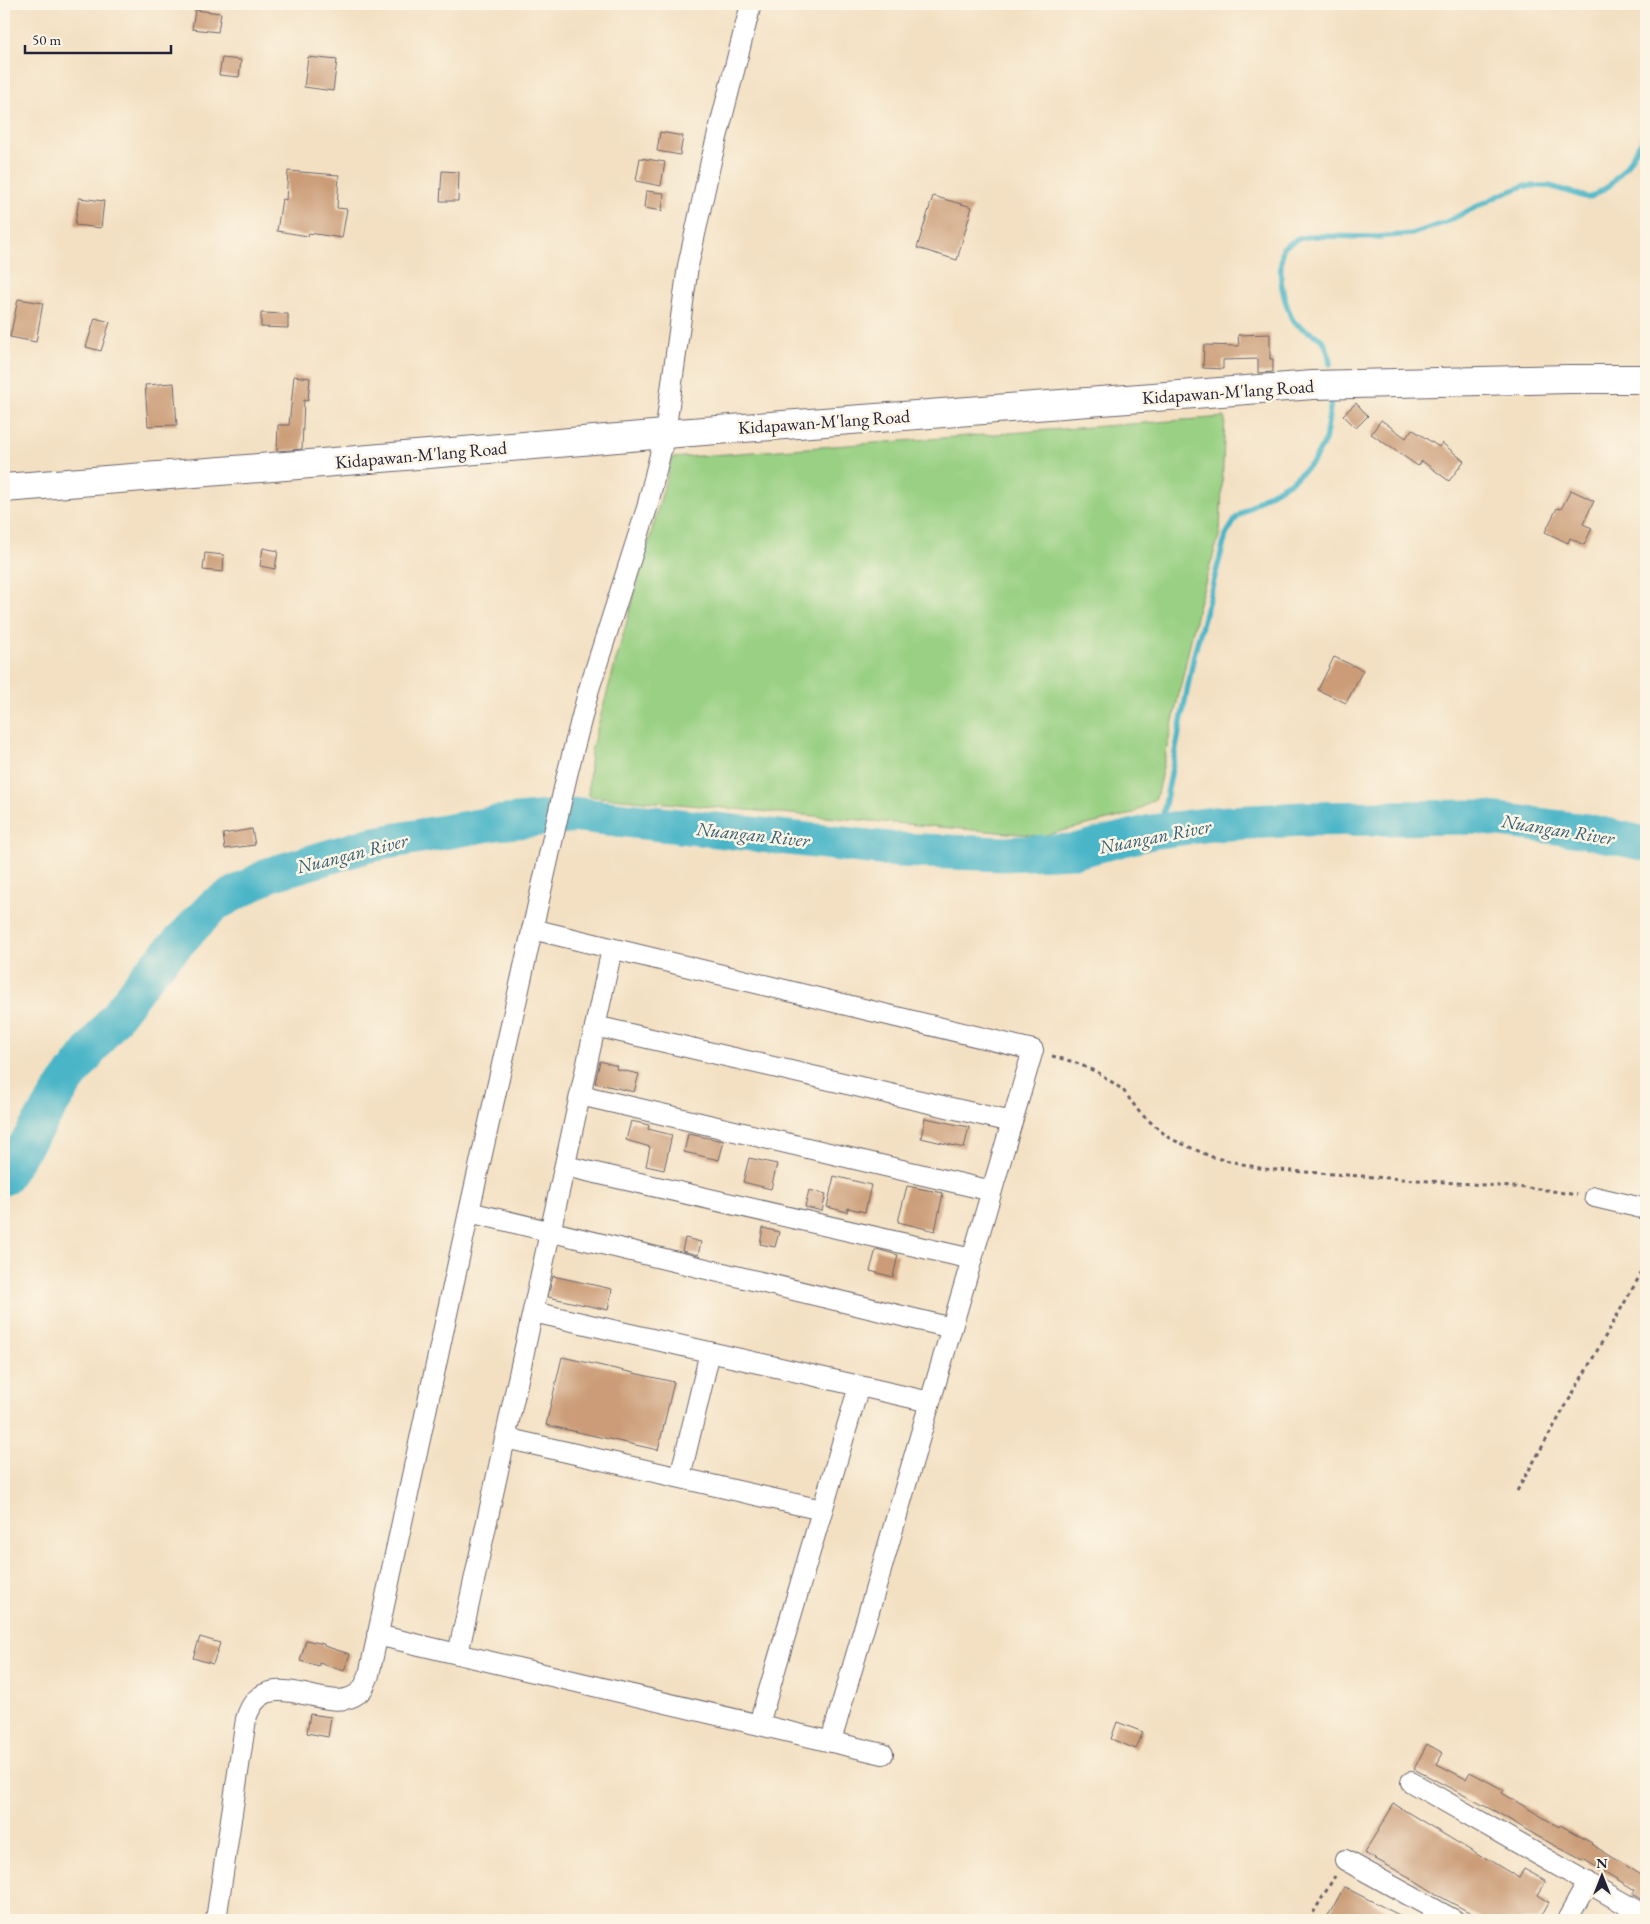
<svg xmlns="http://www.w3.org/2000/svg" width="1650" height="1924" viewBox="0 0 1650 1924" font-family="'EB Garamond',serif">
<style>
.green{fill:#99d083;stroke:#5e795f}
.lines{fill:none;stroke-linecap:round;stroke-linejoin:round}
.stream{stroke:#49b5c7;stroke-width:5.5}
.river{stroke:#49b5c7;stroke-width:35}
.building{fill:#cb9c77}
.minor-casing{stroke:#6b646a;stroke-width:22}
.primary-casing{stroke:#6b646a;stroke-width:30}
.path{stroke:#6b646a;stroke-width:3;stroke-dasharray:4 4;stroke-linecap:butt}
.minor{stroke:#fff;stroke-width:20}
.primary{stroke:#fff;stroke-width:28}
.labels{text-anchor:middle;stroke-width:5;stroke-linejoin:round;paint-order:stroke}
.street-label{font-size:18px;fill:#22223b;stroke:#fcf5e5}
.water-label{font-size:19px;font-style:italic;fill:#325d73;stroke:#fcf5e5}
</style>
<rect width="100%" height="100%" fill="#fcf5e5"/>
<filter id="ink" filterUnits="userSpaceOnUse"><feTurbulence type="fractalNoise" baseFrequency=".02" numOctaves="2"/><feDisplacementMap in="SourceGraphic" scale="10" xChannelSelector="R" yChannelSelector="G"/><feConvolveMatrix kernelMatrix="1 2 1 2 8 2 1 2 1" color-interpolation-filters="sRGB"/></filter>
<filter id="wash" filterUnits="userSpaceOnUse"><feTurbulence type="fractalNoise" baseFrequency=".0096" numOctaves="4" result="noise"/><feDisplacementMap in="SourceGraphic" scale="20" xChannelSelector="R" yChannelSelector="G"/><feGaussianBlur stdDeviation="1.12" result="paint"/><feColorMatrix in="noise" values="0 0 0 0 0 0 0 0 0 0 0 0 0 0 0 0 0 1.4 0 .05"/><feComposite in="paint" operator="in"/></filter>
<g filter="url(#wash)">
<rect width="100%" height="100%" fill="#f3e0c2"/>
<path class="green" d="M1225,417l-5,116 -21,70 -43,195 -24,16 -90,22 -454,-40 3,-45 81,-293z"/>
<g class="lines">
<path class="stream" d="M1330,364c-4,-33 -13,-24 -35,-41 -4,-4 -5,-9 -7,-14 -8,-23 -9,-37 -5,-61l14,-9 15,-3 65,1 35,-3 34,-12 54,-27 24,-9h26l39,12 20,-12 16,-18 21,-34
M1151,832l12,-17 31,-160 32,-120 11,-18 27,-20 28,-16 21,-19 12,-21 6,-39"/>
<path class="river" d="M4,1178l61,-94 84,-111 65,-68 57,-31 98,-29 127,-22 84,-8 317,35 107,4 71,-3 76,-19 62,-8 91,-5 171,-2 112,14 59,13"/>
</g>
<g id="blocks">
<path class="building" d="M195,10l26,3 -3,19 -26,-3z
M308,57l29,3 -4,31 -29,-4z
M222,58l19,2 -2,17 -20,-2z
M660,132l23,4 -3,19 -23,-4z
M640,158l25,4 -4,24 -25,-5z
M288,171l51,4 -2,33 10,1 -5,29 -33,-5 -1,3 -31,-5 5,-32 4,1z
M442,171l17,1 -1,29h-18z
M646,191l18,2 -2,18 -18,-3z
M933,196l39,11 -15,53 -40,-12z
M79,198l25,3 -3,27 -26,-3z
M18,299l25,4 -7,39 -26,-5z
M261,313l27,1v14l-27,-1z
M95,318l15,4 -9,29 -15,-4z
M1270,334v25h3v13l-15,1v-14l-35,1v9l-20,-1 1,-23 35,1 -1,-11z
M294,376l16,2 -2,23 -4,-1 -2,49 -25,2 1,-26h11z
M174,383l3,42 -29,1 -3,-41z
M1356,403l12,13 -12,12 -13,-13z
M1381,420l25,18 6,-9 27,18 3,-4 22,18 -15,20 -27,-20 -4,5 -47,-32z
M1571,490l23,11 -11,23 9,4 -8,17 -14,-7 -2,5 -23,-11 12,-24 4,1z
M263,548l15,3 -3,18 -15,-3z
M205,553l19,2 -1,17 -20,-2z
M1334,657l29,13 -17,33 -28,-13z
M252,829l3,16 -30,4 -2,-15z
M600,1061l17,5 -1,3 23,5 -5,18 -39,-9z
M925,1118l44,9 -5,21 -43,-10z
M631,1121l18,4 -1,4 24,6 -8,35 -18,-4 4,-19 -24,-7z
M688,1134l36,7 -5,19 -35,-8z
M749,1158l28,6 -6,25 -28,-7z
M834,1176l37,9 -6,27 -17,-4 -1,4 -20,-5z
M907,1186l36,7 -8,38 -37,-9z
M809,1190l17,4 -4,17 -17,-4z
M763,1228l16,4 -4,15 -15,-3z
M685,1238l16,4 -3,13 -16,-4z
M876,1249l22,6 -5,22 -23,-6z
M553,1276l59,13 -4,21 -60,-13z
M562,1357l112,25 -16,68 -112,-25z
M200,1637l20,6 -7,21 -20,-6z
M306,1640l18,4v2l26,8 -6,17 -25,-8v3l-19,-5z
M310,1714l21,3 -3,20 -21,-4z
M1117,1722l26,10 -7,17 -25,-10z
M1427,1744l16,9 -6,11 29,15 4,-7 34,18 -2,3 57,34 1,-2 32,18 -1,1 52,32 3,-7v33l-14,-8 3,-4 -52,-31 -1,1 -45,-24 -37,-22 -86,-45z
M1394,1804l89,54 1,-1 35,21 5,-9 22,12 -8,14 11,7 -10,18h-55l-43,-23 -30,-19 -47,-25z
M1344,1887l65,33h-83z"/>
</g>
</g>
<g filter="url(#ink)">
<use href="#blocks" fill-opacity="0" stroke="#6b646a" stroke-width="1"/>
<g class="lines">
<defs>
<path id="minor" d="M532,929l501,121 -202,691
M595,1026l417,96
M580,1095l412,96
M565,1166l407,93
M1595,1197l51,12
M469,1212l483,116
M533,1312l397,90
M505,1438l317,72
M680,1477l30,-125
M377,1635l506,119
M458,1654l154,-705
M759,1724l100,-338
M1411,1782l235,134
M1345,1860l109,60
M216,1920l30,-201c18,-60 81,-2 111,-25 7,-4 9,-12 12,-19l100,-463 98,-437 22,-86 58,-181 18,-74 23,-168 23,-105 40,-157
M1567,1920l21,-38"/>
<path id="primary" d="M4,488l294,-23 367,-31 648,-49 256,-6h77"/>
</defs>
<use href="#minor" class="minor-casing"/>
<use href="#primary" class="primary-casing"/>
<path class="path" d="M1052,1056l22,6 25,11 24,17 17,23 29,25 43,19 52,12 276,20 37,6
M1517,1491l129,-226
M1309,1920l26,-44"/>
<use href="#minor" class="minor"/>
<use href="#primary" class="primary"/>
</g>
</g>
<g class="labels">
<g class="street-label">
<text transform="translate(1228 392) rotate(-4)" y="6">Kidapawan-M'lang Road</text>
<text transform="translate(824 422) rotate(-4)" y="6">Kidapawan-M'lang Road</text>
<text transform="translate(421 455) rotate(-5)" y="6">Kidapawan-M'lang Road</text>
</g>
<g class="water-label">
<text transform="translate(1558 829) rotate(9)" y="7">Nuangan River</text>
<text transform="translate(753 834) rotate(6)" y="7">Nuangan River</text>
<text transform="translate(1155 836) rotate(-11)" y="7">Nuangan River</text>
<text transform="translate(352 853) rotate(-14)" y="7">Nuangan River</text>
</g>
</g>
<rect width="1650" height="1924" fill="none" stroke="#fcf5e5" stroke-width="20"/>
<g transform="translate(1602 1876)" stroke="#fcf5e5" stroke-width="4" paint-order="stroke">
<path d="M0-4L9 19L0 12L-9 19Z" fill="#22223b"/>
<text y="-8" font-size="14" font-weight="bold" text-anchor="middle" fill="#22223b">N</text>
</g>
<path d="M25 45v8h146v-8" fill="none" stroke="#22223b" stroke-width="2.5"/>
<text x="32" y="45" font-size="15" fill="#22223b" stroke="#fcf5e5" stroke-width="4" paint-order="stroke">50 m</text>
</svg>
